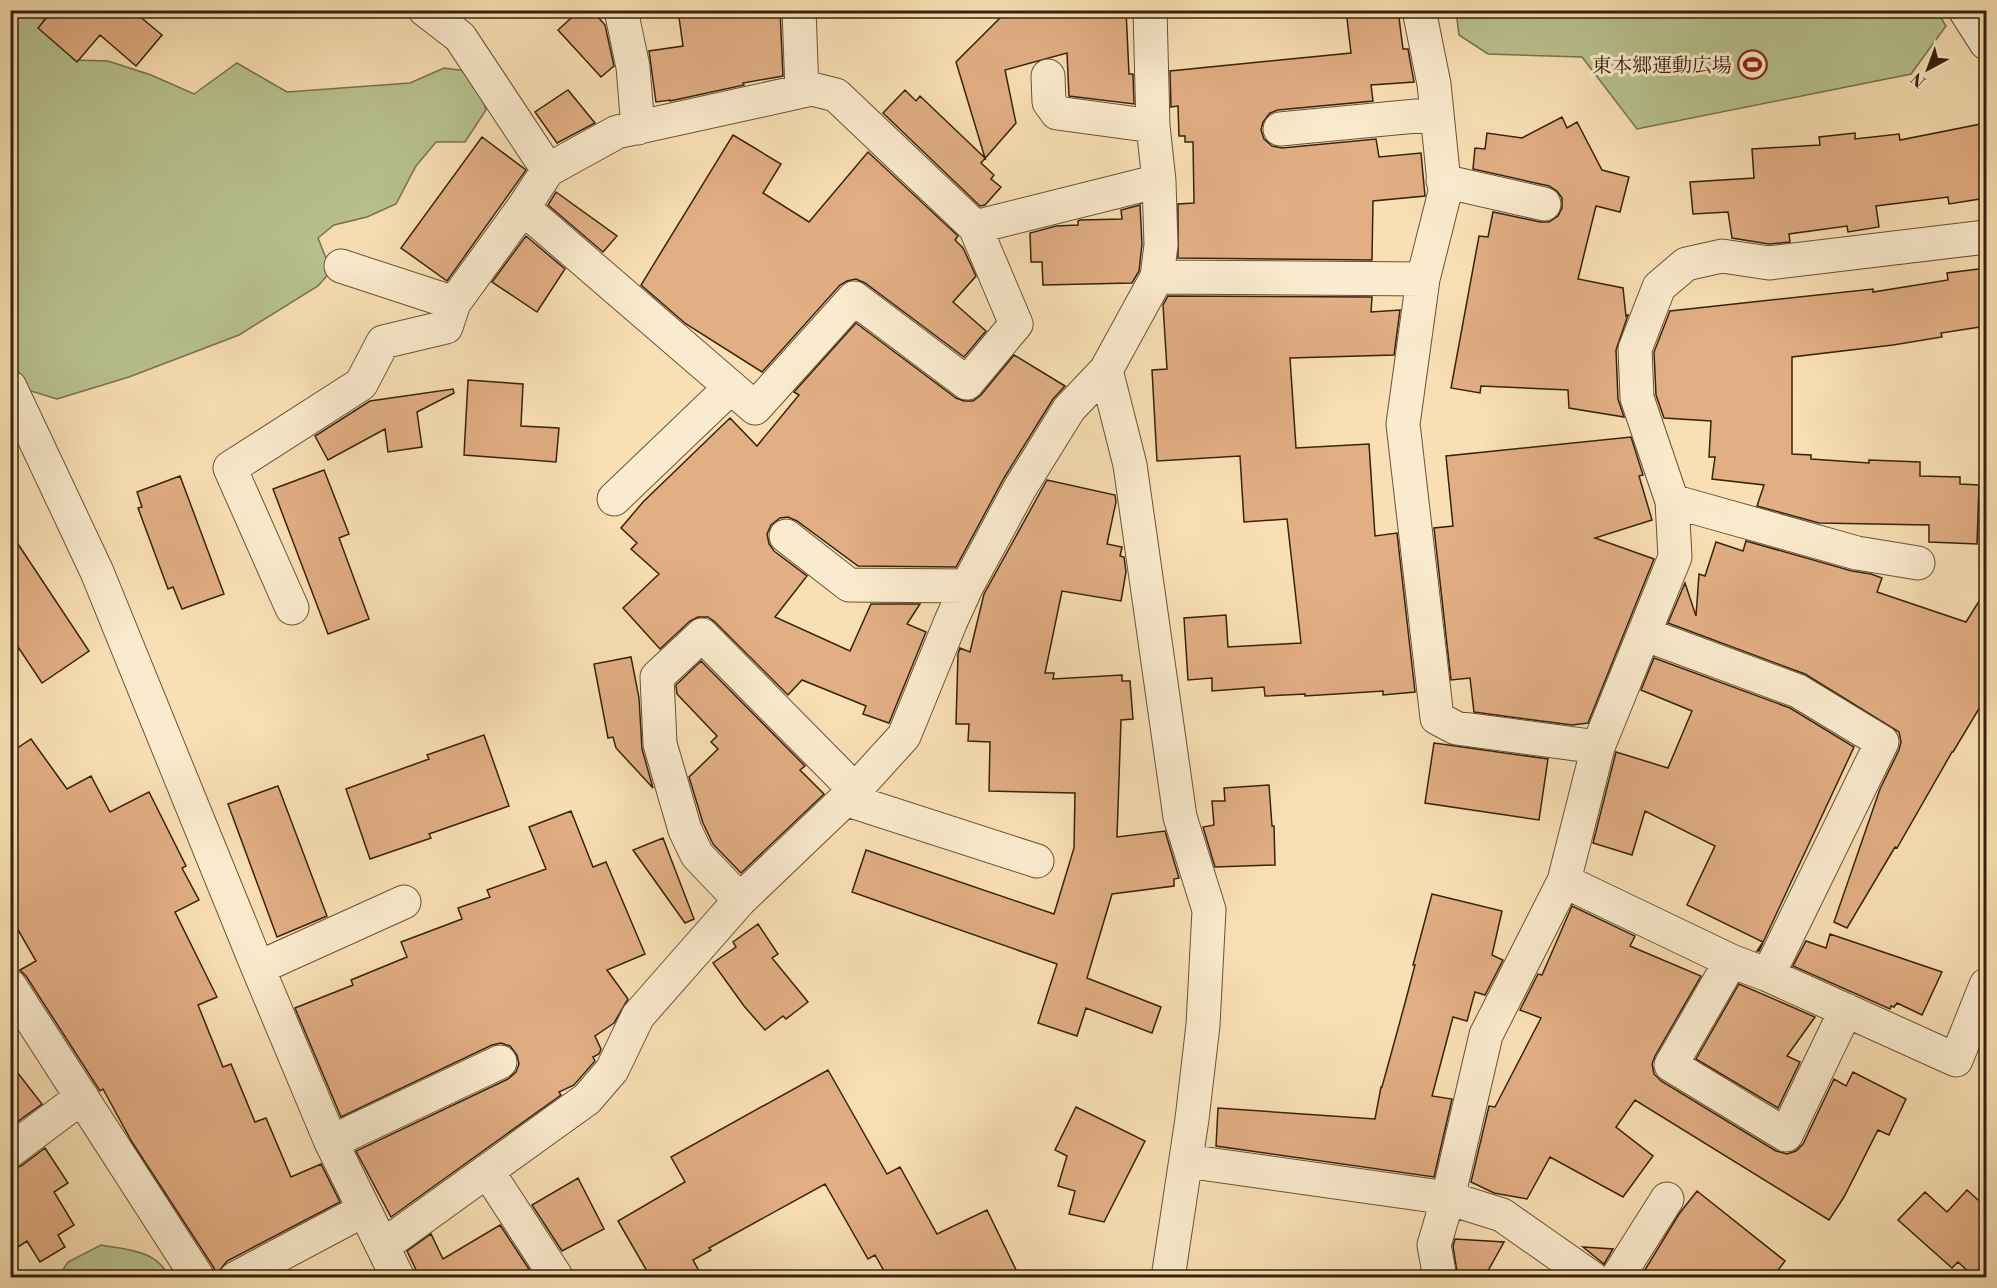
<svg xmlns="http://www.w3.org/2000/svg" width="1997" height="1288" viewBox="0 0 1997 1288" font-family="'Libre Bodoni','Noto Serif JP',serif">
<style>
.green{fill:#b8c391;stroke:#78724f;stroke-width:1.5}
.building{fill:#e2ae84;stroke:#37220d;stroke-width:1.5}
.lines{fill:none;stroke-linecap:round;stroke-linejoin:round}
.minor-casing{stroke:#685237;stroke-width:35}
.minor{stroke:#fbebce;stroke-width:33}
.labels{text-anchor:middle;stroke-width:6;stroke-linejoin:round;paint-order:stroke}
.poi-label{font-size:20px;fill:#37220d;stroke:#fbebce;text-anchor:end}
</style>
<rect width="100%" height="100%" fill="#f9e0b4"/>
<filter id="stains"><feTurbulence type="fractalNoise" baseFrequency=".00333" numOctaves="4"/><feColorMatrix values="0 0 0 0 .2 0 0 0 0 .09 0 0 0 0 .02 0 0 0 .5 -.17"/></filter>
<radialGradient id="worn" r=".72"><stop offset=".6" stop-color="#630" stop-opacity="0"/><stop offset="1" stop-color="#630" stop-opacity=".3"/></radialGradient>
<path class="green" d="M1936,10l10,16 -35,48 -274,55 -55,-72 -94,-3 -29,-19 -3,-24z
M11,11h26l37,49 34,1 43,14 43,19 43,-31 50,29 123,-9 34,-15 31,4 11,38 -21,32h-29l-20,24 -20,38 -29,13 -33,8 -16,13 13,33 -13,15 -79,49 -110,42 -72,22 -46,-14z
M101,1245c27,5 56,5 68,32h-111l10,-15z"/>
<path class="building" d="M53,10h79l30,25 -26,31 -36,-31 -23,27 -39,-34z
M580,10h12l13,15 9,41 -13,11 -43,-47z
M678,10h102l3,66 -40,7 1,2 -74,16v-1l-14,2 -7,-51 34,-5z
M1008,10h118l3,64h4l1,30 -65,-8 -2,-43 -62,17 11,53 -35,40 13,12 -3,4 10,8 -16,18 -5,1 -97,-93 22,-23 11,11 4,-5 65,62 -29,-96z
M1346,10h52l5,39h5l6,33 -43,3 2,16 -95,9 -8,3 -7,9 -2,8 3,9 8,7 10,2 94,-9 3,18 42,-4 4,43 -52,5 -1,59 -194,-2v-54l16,-1 -1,-61h-8v-6h-6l-1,-30 -7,1 -1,-36 181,-18z
M568,90l27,33 -38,20 -22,-31z
M1562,117l5,11 10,-6 25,48 27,7 -9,35 -24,-6 -18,73 45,9 3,28 2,-1 -12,35 2,49 6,18 -55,-9 -1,-18 -87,-4 -1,7 -29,-5 28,-152 9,1 5,-25 47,10h9l9,-6 4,-8v-10l-5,-7 -8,-5 -76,-17 2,-21 10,1 2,-16 35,5z
M1986,123v75l-37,6 -1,-7 -72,9 3,21 -31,5 -1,-6 -58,8 1,8 -21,2 -37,-6 -4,-26 -35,2 -3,-32 64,-4 -2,-29 68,-4 -1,-8 36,-4v6l44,-5 1,6z
M733,135l48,29 -18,29 46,29 59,-70 90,84 -3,4 8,8 13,28 -23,26 33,29 -22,26 -99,-74 -9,-4 -9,2 -7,4 -78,87 -76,-48 -45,-39z
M482,137l44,33 -79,111 -46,-33z
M556,192l61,44 -14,16 -55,-47z
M1140,205l2,39 -3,27 -7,12 -89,2 -1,-23h-11l-1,-29 26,-7 22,-1v-4l2,-1 42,-1 -1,-9z
M526,236l39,33 -28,43 -45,-30z
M1986,268v58l-45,7 1,4 -49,8 -101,12v97l19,1v4l58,4v-3l51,2v14l40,1v7l19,1 -2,59 -48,-2v-17l-110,-2 -62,-17 7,-21 -52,-6 3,-22h-6l2,-36 -47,-3 -8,-23 -2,-43 16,-41 203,-22v3l75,-12 -1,-7z
M1168,296l204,1 -1,15 29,-2 -6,45 -104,3 6,90 73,-4 6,92 22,-3 18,159 -32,3v-4l-78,5v-2l-40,2 -1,-9 -52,4v-13l-24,2 -4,-62 42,-3 2,32 73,-4 -14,-124 -43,3 -4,-66 -83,5 -5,-91 15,-1 -4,-64z
M856,323l100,75 8,3h9l8,-6 33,-40 51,31 -12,13 -49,79 -48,89 -98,-1 -61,-45 -9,-4 -8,1 -9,7 -4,9 2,10 5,7 33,25 -32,41 75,34 21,-47h49l-13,20 19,8 -37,91 -26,-9 3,-8 -64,-26 -14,15 -73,-73 -7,-5h-10l-8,4 -30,28 -37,-41 36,-34 -28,-25 6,-6 -16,-15 22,-26 87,-84 27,28 42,-51 -5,-3z
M468,380l55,4 -2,42 38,2 -3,34 -92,-7z
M453,389l1,4 -37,19 5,35 -34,5 -3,-23 -57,31 -13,-24 55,-35z
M1631,437l12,38 -4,1 13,44 -57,18 59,21 -66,164 -16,2 -98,-13 -4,-34 -19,2 -17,-152 19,-2 -7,-70z
M324,470l25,64 -10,4 30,81 -41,15 -55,-145z
M180,476l44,118 -42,15 -9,-22 -5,2 -30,-81 4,-1 -5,-15z
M1047,480l68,15 1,7 -9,42 15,3 -2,9 4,1 2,15 -5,29 -59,-10 -17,82h9l-1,6 69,-4v6h8l3,38 -12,1 -4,117 48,-6 14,47 -5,1v7l-62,8 -25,84 74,29 -9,26 -66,-25 -9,28 -39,-13 19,-59 -205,-72 14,-42 188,64 20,-66 1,-55 -86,-2 1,-49 -22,-1 1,-17h-13l2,-70 2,-6 10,4 14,-58z
M10,532l79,119 -47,32 -32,-48z
M1746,541l106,30 19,3 11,4 -5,14 89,30 20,-32v107l-33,55h-1l-55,96 -2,-1 -48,81 -13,-6 46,-133 19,-39 2,-8 -2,-10 -94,-58 -137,-51 17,-40 11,33 3,-42 6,2 11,-34 27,9z
M631,657l8,41 3,51 11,39 -37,-40 -3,-11 -5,1 -14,-74z
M1654,658l136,50 64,39 -95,204h-2l6,-9 -76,-37 28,-59 -70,-35 -13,44 -39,-12 23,-91 52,16 24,-57 -51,-21z
M701,661l104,105 -5,4 24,24 -83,79 -28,-29 -10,-21 -14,-46 29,-28 -7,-7 6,-6 -40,-42 -1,-9z
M484,735l25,71 -80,28 2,4 -61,21 -24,-70 83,-30 -2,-4z
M31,739l36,50 24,-13 19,36 39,-20 37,74 -4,2 17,32 -24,12 42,85 -19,8 25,62 8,-3 24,58 11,-4 25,59 30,-13 19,38 -113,59 -11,14 -2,-7 -82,-126 -29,-53 -3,2 -74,-115 -6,-6 16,-9 -26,-45v-163z
M1434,743l114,16 -9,61 -114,-17z
M1269,785l3,41h2l1,39 -60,2 -12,-40 11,-2 -2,-24h13l-1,-13z
M278,786l49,130 -50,21 -49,-133z
M571,811l22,56 13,-5 39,92 -38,16 21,29 -14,24 -19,13 6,13 -2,5 -6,3 2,4 -21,24 -15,7 2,3 -170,122 -35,-66 152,-72 8,-7 3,-8 -2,-9 -7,-9 -9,-3 -9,2 -151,72 -46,-109 58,-23 -2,-5 56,-23 -6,-15 61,-23 -4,-11 32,-11 -3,-7 59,-21 -17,-42z
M663,838l31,81 -9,4 -52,-73z
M1432,894l70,17 -10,44 11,5 -18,35 -10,-3 -8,29 -14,-4 -21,79 20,3 -18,78 -218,-31 2,-38 157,11 6,-32h1l23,-84 10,-38h-2z
M1572,906l63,30 -5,10 71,30 -46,80 -3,8 2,10 7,7 115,70 11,3 9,-3 7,-7 31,-65 12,7 7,-14 53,27 -17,36 -11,-5 -34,67 -15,23 -194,-120 -19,27 37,29 -30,41 -73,-40 -23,42 -33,-6 -23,-11 18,-76 6,1 46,-89 -21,-8 18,-36 4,1z
M758,924l20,30 -6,4 36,44 -22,17 -3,-3 -18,14 -21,-24 -31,-43 23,-16 -3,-5z
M1830,934l112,38 -20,43 -25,-12 -3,4 -3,-1 -1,3 -97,-43 13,-25 20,7z
M1739,984l76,33 -28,39 13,6 -22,46 -82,-49z
M10,1063l32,41 -32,23z
M828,1070l59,104 13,-7 37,67 50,-24 33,68h-132l-13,-23 -7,4 -43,-75 -116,64 2,2 -18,10 10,18h-52l-33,-57 67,-39 -14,-25z
M1076,1107l69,34 -41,81 -35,-8 6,-23 -17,-5 9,-30 -12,-6z
M45,1148l23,35 -14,9 20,33 -16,10 7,12 -25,15 -13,-21 -17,11v-83l11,-3z
M578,1178l26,51 -42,22 -30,-46z
M1967,1190l19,17v53l-13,16 -15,-14 -6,6 -54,-48 27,-28 22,20z
M1697,1191l88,70 -13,17h-132l39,-64z
M500,1225l29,44 -15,9h-98l2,-4 -11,-23 24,-17 12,25z
M1455,1239l49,3 -20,36h-26l-5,-32z
M1583,1247l30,2 -9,15z"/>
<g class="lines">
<defs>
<path id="minor" d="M425,10l35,27 88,133 69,-38 195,-43 24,6 139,132 184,-46
M621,10l12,57 5,61
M799,10l3,81
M1150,10l3,116 6,55 2,64 -4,32 -51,93 24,95 50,352 29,93 -6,115 -11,94 -24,159
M1419,10l15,74 11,108 -22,87 -20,145 34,294 19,10 142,19
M1965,10l21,33
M1048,76l1,26 8,11 96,13
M1280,129l157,-15
M548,170l-25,38 232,200 99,-110 113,85 49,-59 -41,-97
M1443,181l101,23
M341,266l113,37
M1157,277l266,2
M10,387l87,185 161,396 73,174 67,136
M614,499l117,-112
M1672,501l185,52 61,10
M786,536l63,49 118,1
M292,608l-62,-140 131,-84 22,-42 63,-15 8,-24 69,-95
M1644,634l154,57 84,51 -114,233
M845,799l192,62
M1564,881l167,80 37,14 188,85 30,-75
M740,900l-43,-45 -12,-25 -25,-86 -3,-67 45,-42 153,155
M1731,961l-60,104 115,70 60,-125
M258,968l146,-66
M10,986l188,292
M331,1142l169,-80
M10,1151l72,-54
M1186,1161l262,37 54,17 90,63
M488,1172l69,106
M383,1246l204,-147 25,-29 26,-54 102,-116 115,-110 49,-54 47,-115 16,-35 53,-98 49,-79 37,-39
M236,1278l128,-68
M1440,1278l-6,-33 14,-47 38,-163 78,-154 34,-134 77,-190 -3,-56 -35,-103 -2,-49 24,-62 27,-23 36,-8 47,7 217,-26
M1617,1278l50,-79"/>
</defs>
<use href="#minor" class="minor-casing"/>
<use href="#minor" class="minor"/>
</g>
<defs>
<symbol id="stadium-ring" viewBox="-11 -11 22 22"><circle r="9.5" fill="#fbebce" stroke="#8f2418" stroke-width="1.5"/><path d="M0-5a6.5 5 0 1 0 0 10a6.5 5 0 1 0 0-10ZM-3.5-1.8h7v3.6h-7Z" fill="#8f2418"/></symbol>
</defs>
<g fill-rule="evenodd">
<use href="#stadium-ring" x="1736" y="48" width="33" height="33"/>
</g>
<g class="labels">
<g class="poi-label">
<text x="1732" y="72">東本郷運動広場</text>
</g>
</g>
<rect width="1997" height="1288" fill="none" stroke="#f9e0b4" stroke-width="36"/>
<rect x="12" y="12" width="1973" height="1264" fill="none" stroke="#37220d" stroke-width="3"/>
<rect x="18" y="18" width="1961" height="1252" fill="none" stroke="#37220d" stroke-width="1.5"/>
<g transform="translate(1928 69) rotate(221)" stroke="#fbebce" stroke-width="4.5" paint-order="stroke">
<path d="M0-4.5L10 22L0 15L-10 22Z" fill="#37220d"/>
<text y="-9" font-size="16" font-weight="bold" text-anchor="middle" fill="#37220d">N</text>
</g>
<rect width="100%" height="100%" filter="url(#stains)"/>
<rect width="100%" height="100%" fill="url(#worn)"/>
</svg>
